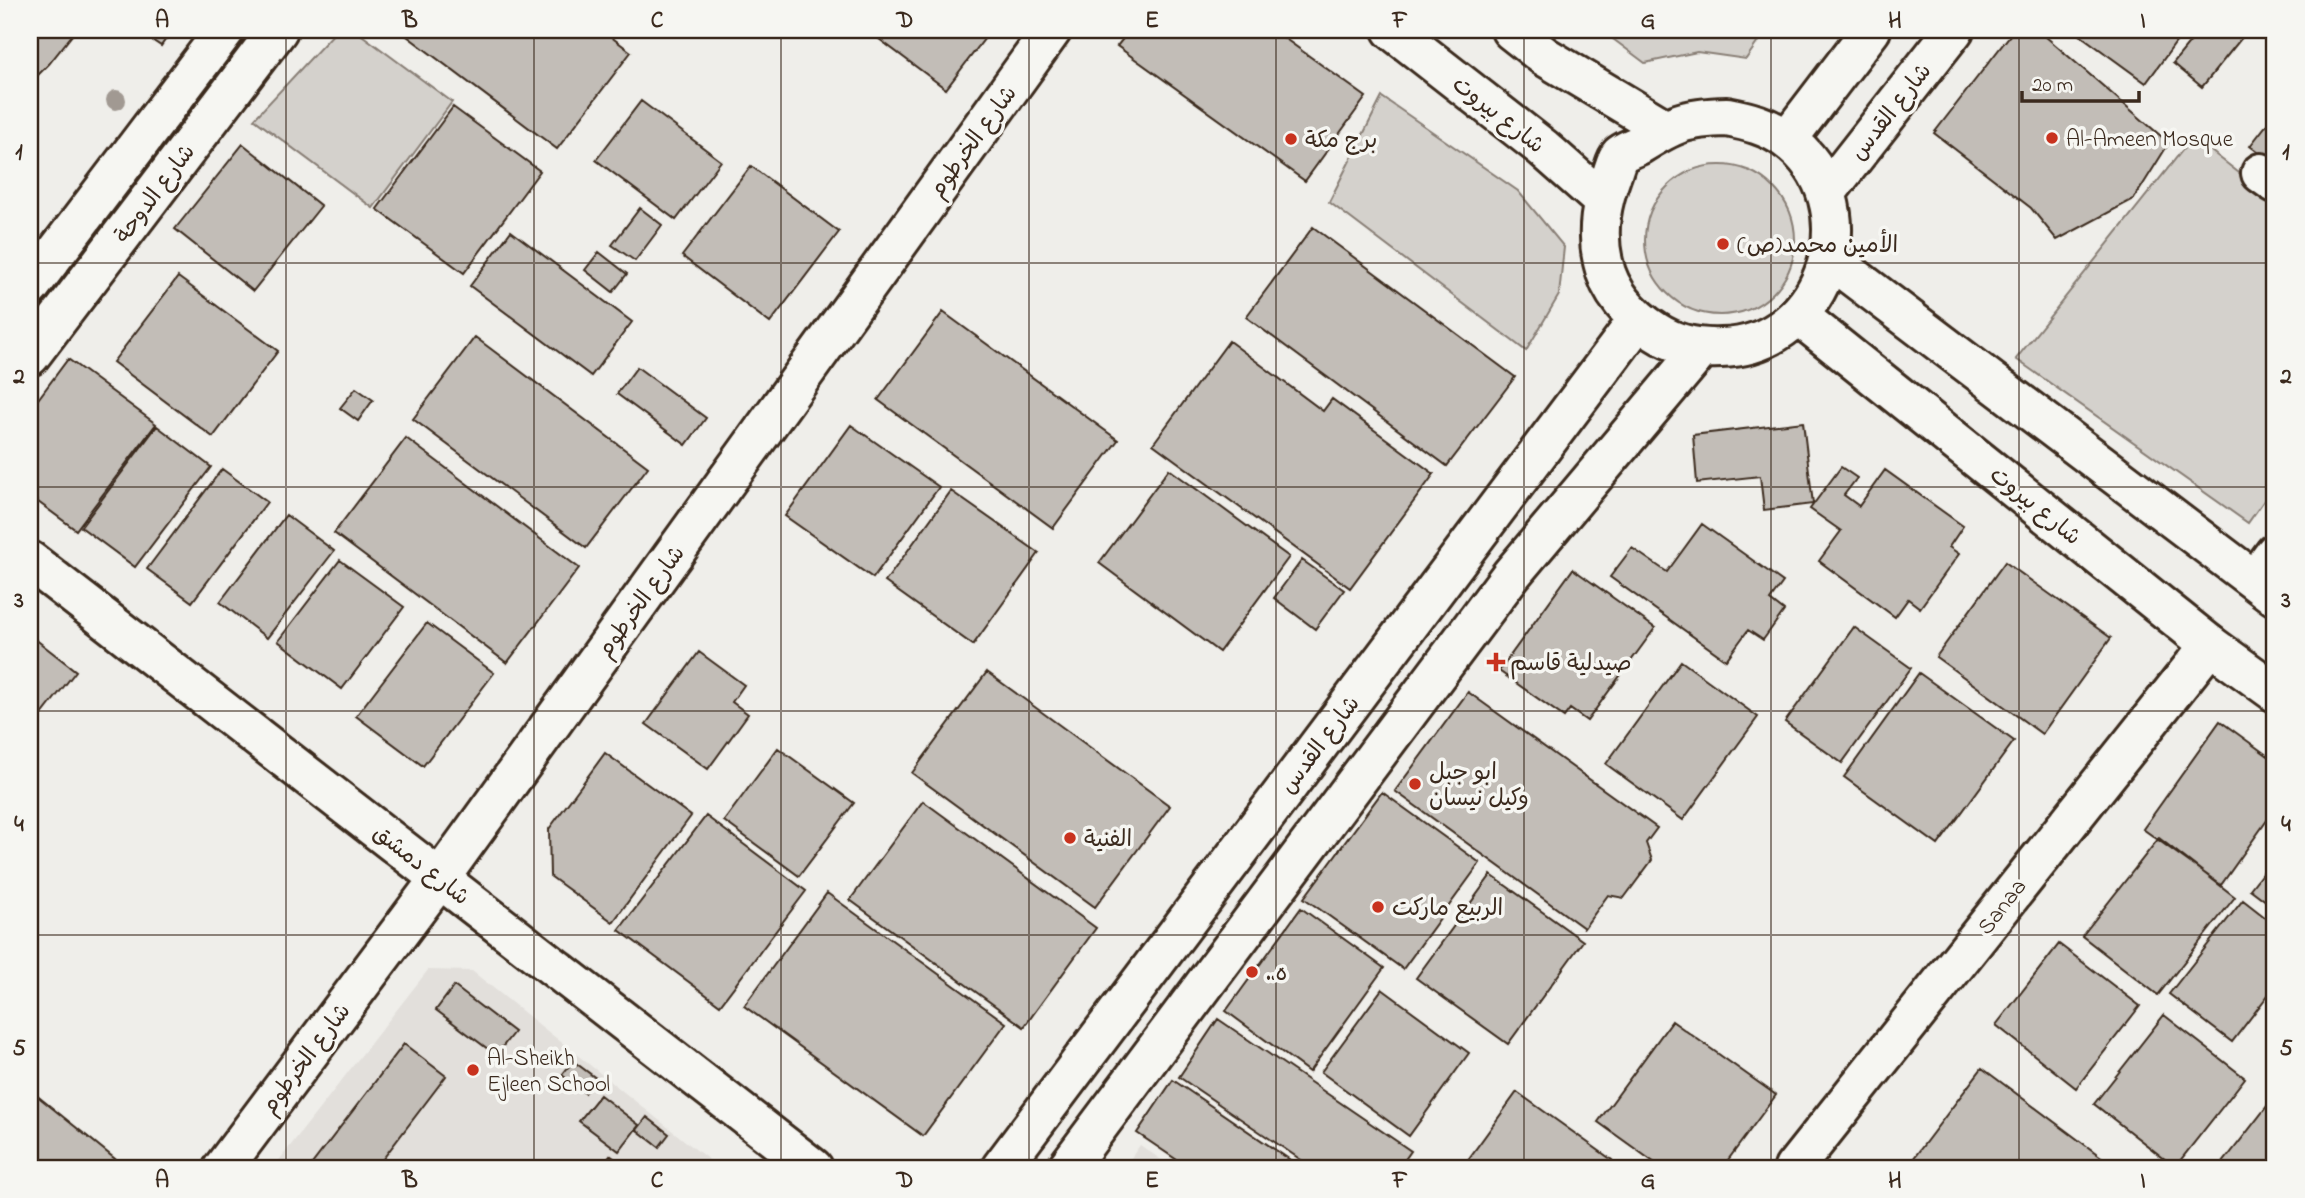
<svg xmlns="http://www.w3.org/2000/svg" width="2305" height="1198" viewBox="0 0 2305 1198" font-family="'Indie Flower','Playpen Sans Arabic',sans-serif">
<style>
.built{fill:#e2dfdb}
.green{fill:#d4d1cc;stroke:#887e75;stroke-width:2}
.building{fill:#c2bdb7;stroke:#3b2a1e;stroke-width:2}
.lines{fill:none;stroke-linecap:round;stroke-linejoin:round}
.minor-casing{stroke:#3b2a1e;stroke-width:44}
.major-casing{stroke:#3b2a1e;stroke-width:44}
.minor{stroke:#f6f6f2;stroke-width:38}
.major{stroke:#f6f6f2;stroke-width:38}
.tree{fill:#a19992}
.grid{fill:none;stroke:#3b2a1e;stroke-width:2;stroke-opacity:0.55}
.poi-dot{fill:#c8321e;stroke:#f6f6f2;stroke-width:2.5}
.labels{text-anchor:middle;stroke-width:7;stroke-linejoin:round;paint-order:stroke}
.street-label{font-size:23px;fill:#3b2a1e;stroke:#f6f6f2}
.poi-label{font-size:23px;fill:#3b2a1e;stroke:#f6f6f2;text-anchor:start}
.neatline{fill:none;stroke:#3b2a1e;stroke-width:2.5}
.grid-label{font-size:23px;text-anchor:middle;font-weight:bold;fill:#3b2a1e}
</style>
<rect width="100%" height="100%" fill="#efeeea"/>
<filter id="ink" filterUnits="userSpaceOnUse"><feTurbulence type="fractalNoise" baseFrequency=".0143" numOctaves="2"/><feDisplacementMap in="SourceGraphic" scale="14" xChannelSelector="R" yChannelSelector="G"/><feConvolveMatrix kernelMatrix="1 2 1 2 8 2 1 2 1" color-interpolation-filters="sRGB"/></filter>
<g filter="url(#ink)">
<path class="built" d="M428,970l44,1 247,197h-446z
M1140,1145l33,23h-49z"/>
<path class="green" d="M337,30h18l97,72 -79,106 -119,-89z
M1601,30h165l-20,29 -49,-7 -52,11z
M1382,97l136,94 46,56 -5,48 -33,56 -197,-149z
M2193,137l82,64v284l-27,38 -232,-164z
M1645 240a75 75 0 1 1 150 0a75 75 0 1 1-150 0Z"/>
<path class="building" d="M30,30h46l-27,34 -12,12 -7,1z
M137,30h35l-11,16z
M399,30h203l29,22 -74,97z
M867,30h124l-45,59z
M1130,30h143l93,67 -61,84 -188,-135z
M2014,30h24l131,113 -35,56 -77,41 -26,-32 -97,-75z
M2083,30h102l-39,53 -66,-48z
M2200,30h48l-46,57 -29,-24z
M641,101l80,60 -45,59 -80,-60z
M453,107l87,64 -76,102 -87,-64z
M2275,114v51l-25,-19z
M243,144l78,62 -68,85 -78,-62z
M751,166l88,66 -69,91 -88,-67z
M640,208l22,17 -27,36 -23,-16z
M1313,227l202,150 -68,89 -201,-149z
M511,231l121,91 -41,54 -121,-90z
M599,252l28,22 -14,18 -28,-22z
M178,277l100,74 -65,86 -100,-75z
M943,312l175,128 -65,88 -175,-128z
M475,337l173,130 -62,81 -173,-129z
M1229,341l94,70 9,-12 102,75 -84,114 -197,-144z
M68,359l88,65 -80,106 -46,-34v-86z
M637,367l69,51 -20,27 -69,-51z
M356,388l17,12 -15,21 -18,-13z
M1803,422l10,82 -49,6 -4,-34 -63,7 -4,-48z
M851,425l88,62 -66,91 -88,-62z
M157,426l54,41 -76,100 -54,-40z
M406,438l173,130 -72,95 -173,-130z
M1841,467l16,11 -13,17 15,11 26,-36 78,56 -14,21 10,7 -39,54 -12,-9 -13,18 -76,-56 22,-30 -31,-22z
M222,469l45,33 -75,100 -45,-33z
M1169,469l120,88 -70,95 -120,-89z
M951,491l88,62 -66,92 -88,-63z
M286,515l48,36 -67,87 -47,-36z
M1702,524l81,58 -13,18 14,11 -21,29 -15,-10 -22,30 -116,-83 22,-29 35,24z
M340,560l64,47 -62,82 -64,-48z
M1302,560l42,30 -29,39 -41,-31z
M2005,562l106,76 -69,96 -106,-77z
M1573,569l82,59 -68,93 -17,-12 -6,8 -65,-46z
M427,623l67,50 -71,93 -67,-50z
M1854,627l57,41 -69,95 -57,-41z
M30,635l46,36 -46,59z
M699,652l45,33 -12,17 16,12 -40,55 -62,-45z
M1681,661l77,56 -75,103 -77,-56z
M987,672l183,134 -75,101 -183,-134z
M1919,673l95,68 -76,104 -94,-68z
M1468,692l189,136 -11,15 6,17 -28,38 -16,-3 -24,33 -189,-137z
M2220,721l55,40v48l-54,76 -78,-56z
M778,748l76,55 -55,73 -75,-55z
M605,753l86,63 -78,106 -63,-46 -1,-47z
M1382,792l98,71 -77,106 -99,-71z
M923,801l173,127 -72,99 -174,-127z
M706,816l100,75 -86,114 -101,-75z
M2159,838l76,59 -77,98 -76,-59z
M2275,857v51l-25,-19z
M1491,875l92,66 -75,103 -92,-66z
M827,893l179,130 -83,113 -179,-130z
M2243,900l32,25v61l-43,56 -63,-48z
M1301,908l83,60 -75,104 -83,-61z
M2059,944l81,62 -64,82 -80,-63z
M454,986l60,46 -18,23 -60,-45z
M1382,989l87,64 -60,83 -88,-64z
M2164,1015l81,63 -70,89 -81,-63z
M1218,1019l193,132 -12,17h-86l-134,-91z
M1672,1021l104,74 -54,73h-60l-64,-46z
M404,1044l42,32 -70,92h-67z
M573,1061l24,18 -12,14 -23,-18z
M1982,1068l134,100h-192l-11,-9z
M1173,1080l129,88h-113l-52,-35z
M30,1090l90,73 -4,5h-86z
M1517,1092l95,68 -6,8h-144z
M600,1095l39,30 -20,26 -40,-30z
M2275,1096v72h-56z
M647,1117l22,17 -10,13 -22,-17z
M610,1155l17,13h-27z"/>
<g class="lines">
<defs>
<path id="minor" d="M2261,173l14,10
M30,287l195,-257
M30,356l248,-326
M30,561l783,607
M2255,580l20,-27
M223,1168l217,-290 612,-848
M1794,1168l416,-523"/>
<path id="major" d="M1392,30l151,118 60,53
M1511,30l33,26 120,72
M1727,117c21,4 41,9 59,22 87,63 42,207 -65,209 -23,1 -45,-3 -65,-16 -25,-16 -47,-40 -53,-70 -7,-31 -2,-58 9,-88 2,-5 4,-15 8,-19 4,-4 13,-7 19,-10 35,-22 46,-27 88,-28z
M1787,140l84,-110
M1826,193l128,-163
M1830,259l445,337
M1799,316l411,329 65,47
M1001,1168l637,-848
M1067,1168l444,-593 190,-226"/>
</defs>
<use href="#minor" class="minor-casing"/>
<use href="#major" class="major-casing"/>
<use href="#minor" class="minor"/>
<use href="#major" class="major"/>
</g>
<circle class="tree" cx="116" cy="100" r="10"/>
</g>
<path class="grid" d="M286,30v1138M534,30v1138M781,30v1138M1029,30v1138M1276,30v1138M1524,30v1138M1771,30v1138M2019,30v1138M30,263h2245M30,487h2245M30,711h2245M30,935h2245"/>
<g class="poi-dot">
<circle cx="2052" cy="138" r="7"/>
<circle cx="1291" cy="139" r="7"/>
<circle cx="1723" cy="244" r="7"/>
<path d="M1492.5 651.5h7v7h7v7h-7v7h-7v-7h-7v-7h7z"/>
<circle cx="1415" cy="784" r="7"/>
<circle cx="1070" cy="838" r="7"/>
<circle cx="1378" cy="907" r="7"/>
<circle cx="1252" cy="972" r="7"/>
<circle cx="473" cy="1070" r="7"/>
</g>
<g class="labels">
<g class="street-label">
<text transform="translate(1890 111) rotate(-52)" y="8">شارع القدس</text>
<text transform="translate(1499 114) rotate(38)" y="8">شارع بيروت</text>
<text transform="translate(972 141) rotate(-54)" y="8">شارع الخرطوم</text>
<text transform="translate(154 193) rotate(-53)" y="8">شارع الدوحة</text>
<text transform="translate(2036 505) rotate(39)" y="8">شارع بيروت</text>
<text transform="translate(640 601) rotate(-54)" y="8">شارع الخرطوم</text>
<text transform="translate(1319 744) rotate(-53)" y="8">شارع القدس</text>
<text transform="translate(422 864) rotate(38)" y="8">شارع دمشق</text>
<text transform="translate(2001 906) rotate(-52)" y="8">Sanaa</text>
<text transform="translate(305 1058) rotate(-53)" y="8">شارع الخرطوم</text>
</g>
<g class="poi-label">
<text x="2066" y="146">Al-Ameen Mosque</text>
<text x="1305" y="147">برج مكة</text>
<text x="1737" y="252">الأمين محمد(ص)</text>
<text x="1510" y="670">صيدلية قاسم</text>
<text x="1429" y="779">ابو جبل<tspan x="1429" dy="26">وكيل نيسان</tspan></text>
<text x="1084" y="846">الفنية</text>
<text x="1392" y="915">الربيع ماركت</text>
<text x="1266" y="980">..ه</text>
<text x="487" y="1065">Al-Sheikh<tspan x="487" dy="26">Ejleen School</tspan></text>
</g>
</g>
<rect width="2305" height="1198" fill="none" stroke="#f6f6f2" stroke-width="77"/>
<path d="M2022 91v10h117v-10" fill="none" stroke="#3b2a1e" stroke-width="3.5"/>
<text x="2032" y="91" font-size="21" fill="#3b2a1e" stroke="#f6f6f2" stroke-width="5" paint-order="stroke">20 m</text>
<rect x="38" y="38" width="2228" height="1122" class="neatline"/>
<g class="grid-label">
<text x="162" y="27">A</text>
<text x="410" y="27">B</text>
<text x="657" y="27">C</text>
<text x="905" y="27">D</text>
<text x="1152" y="27">E</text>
<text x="1400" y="27">F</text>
<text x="1648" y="27">G</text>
<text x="1895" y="27">H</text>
<text x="2143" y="27">I</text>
<text x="19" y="159">1</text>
<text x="2286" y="159">1</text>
<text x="19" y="383">2</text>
<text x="2286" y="383">2</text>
<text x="19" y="607">3</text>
<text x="2286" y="607">3</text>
<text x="19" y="831">4</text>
<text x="2286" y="831">4</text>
<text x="19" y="1055">5</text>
<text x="2286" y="1055">5</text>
<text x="162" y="1187">A</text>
<text x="410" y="1187">B</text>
<text x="657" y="1187">C</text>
<text x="905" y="1187">D</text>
<text x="1152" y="1187">E</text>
<text x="1400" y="1187">F</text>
<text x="1648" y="1187">G</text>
<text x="1895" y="1187">H</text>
<text x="2143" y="1187">I</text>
</g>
</svg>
